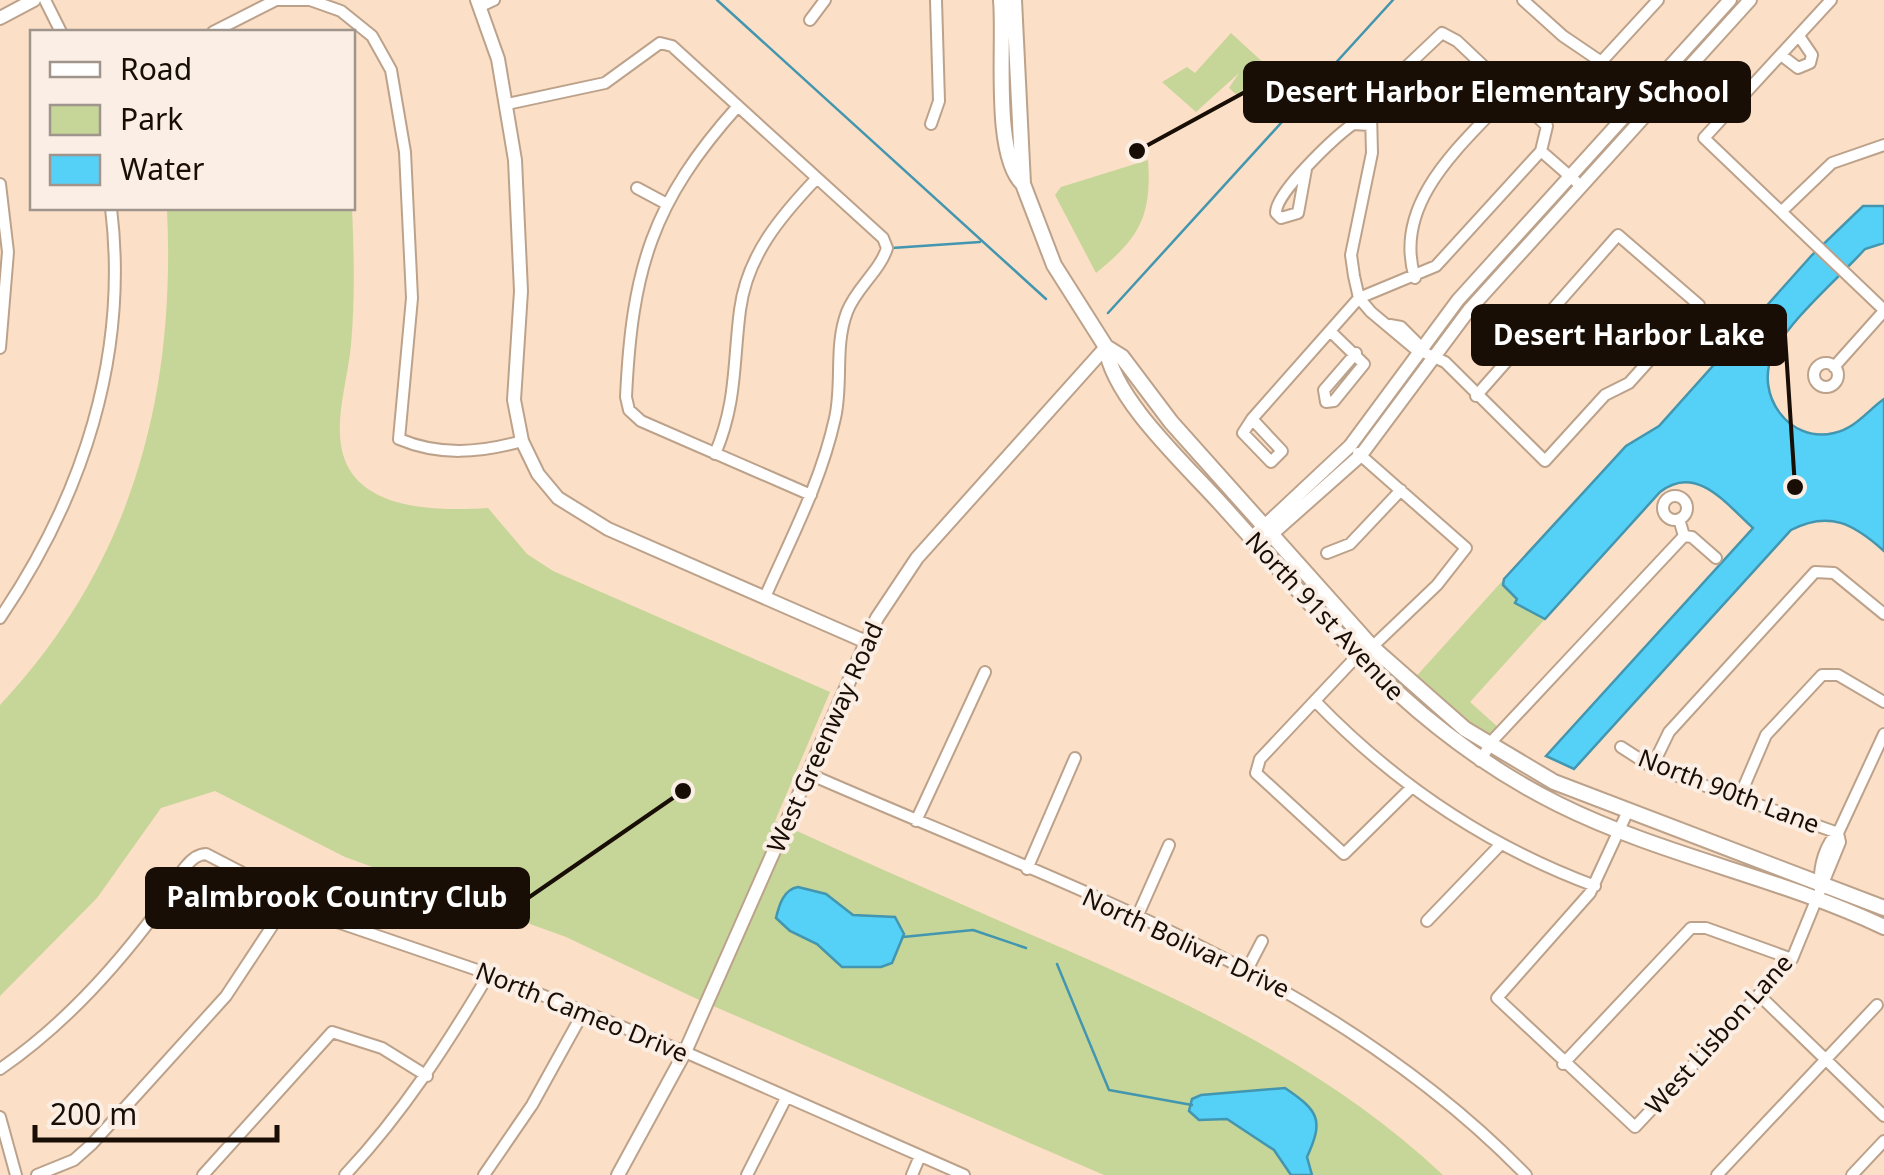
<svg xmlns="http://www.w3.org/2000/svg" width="1884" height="1175" viewBox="0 0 1884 1175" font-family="'Noto Sans',sans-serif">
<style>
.green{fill:#c6d598}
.water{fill:#55d0f7;stroke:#4396af;stroke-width:2.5}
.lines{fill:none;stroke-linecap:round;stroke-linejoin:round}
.stream{stroke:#4396af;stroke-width:2.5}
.minor-casing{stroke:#bda28b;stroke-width:14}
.tertiary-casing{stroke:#bda28b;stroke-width:16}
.secondary-casing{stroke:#bda28b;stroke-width:18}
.minor{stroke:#fff;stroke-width:10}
.tertiary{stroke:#fff;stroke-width:12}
.secondary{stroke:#fff;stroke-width:14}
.labels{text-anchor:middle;stroke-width:8;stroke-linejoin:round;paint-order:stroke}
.street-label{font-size:25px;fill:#180e06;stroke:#fbefe5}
.leader{fill:none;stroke:#180e06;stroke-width:4}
.callout-dot{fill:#180e06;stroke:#fbefe5;stroke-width:4}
.callout{fill:#180e06;stroke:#180e06;stroke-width:4}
.callout-label{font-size:28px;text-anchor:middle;font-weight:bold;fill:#fff}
</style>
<rect width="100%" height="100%" fill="#fbdfc6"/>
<path class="green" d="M1231,33l37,34 -30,29 -9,-8 10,-15 -43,39 -34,-30 25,-15 8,6z
M1148,160c4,57 -9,78 -52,113l-41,-78 6,-8z
M167,208h185c2,46 3,91 -1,137 -3,32 -15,69 -10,100 10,67 97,66 147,63l39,46 26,17 277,121 -55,129c80,37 162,72 243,108 154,66 301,130 425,246h-339l-407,-176 -131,-62 -221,-80 -130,-66 -54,17 -64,90 -97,98v-291c132,-141 176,-308 167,-497z
M1504,579l-1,6 15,14 -3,4 30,16 -75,83 30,27 -12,7 -75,-56z"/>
<path class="water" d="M1863,206h21v37l-19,6c-27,30 -76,71 -92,105 -19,40 16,90 61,79 22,-5 33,-22 50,-34v152c-30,-27 -55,-41 -93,-21l-217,239 -28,-13 207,-228c-26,-23 -56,-65 -93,-36l-115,127 -30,-16 2,-4 -14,-14 1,-6 122,-133 33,-20 153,-171z
M798,887l28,7 27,21 42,2 9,17 -12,29 -11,4h-39l-25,-23 -27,-13 -14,-13c3,-13 8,-29 22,-31z
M1285,1088c34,23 39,32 22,69l5,18h-21l-17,-25 -47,-31 -28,1 -10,-9 3,-12 9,-4z"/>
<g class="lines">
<path class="stream" d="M717,0l329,299
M892,248l88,-6
M1108,313l285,-313
M903,937l70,-7 53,18
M1057,964l52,126 83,15"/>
<defs>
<path id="minor" d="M45,0l16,32
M1523,0l40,36 87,59
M1831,0l-127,138 180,172
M481,6l13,-6
M810,20l15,-20
M213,32l63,-32h34l31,11 31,25 19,34 14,82 7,146 -13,141c40,17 81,14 123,2
M1781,55l17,13 12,-5 2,-8 -13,-19
M1602,61l56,-61
M507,104l98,-21 55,-40 12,3 211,192 4,10c-7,23 -31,40 -40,64 -13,34 -4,71 -12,106 -14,64 -44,120 -70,179
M738,106c-86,96 -106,163 -112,291l3,13 12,11 170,74
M931,124l8,-23 -3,-101
M1541,151l40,35
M1306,169l-8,44 -17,5 -5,-5c-1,-20 59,-76 77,-89l17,1
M0,184l8,68 -8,96
M637,188l28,15
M1783,210l49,-47 52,-18
M1415,278c-24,-77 50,-136 96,-186
M1390,325l11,2 21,21
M1330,331l34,33 -30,37 -8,1 -2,-12 32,-37
M1814 375a12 12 0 1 1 24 0a12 12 0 1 1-24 0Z
M1834,367l50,-56
M1252,419l30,32 -11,11 -28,-29 9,-14 107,-121 77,-32 105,-115 6,-25 -90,-85 -15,-8 -58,55 -13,26 1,39 -21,102 3,21 5,22 12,14 43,36 31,14 100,99 60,-66 24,-12 70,-78 -81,-70 -142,161
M1358,453l108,95 -29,37 -65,62
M715,454c22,-52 18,-90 25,-144 7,-54 40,-93 76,-131
M1663 508a12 12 0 1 1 24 0a12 12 0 1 1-24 0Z
M1679,519l5,17 8,1 24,21
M1327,553l23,-9 51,-54
M0,618c83,-122 129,-263 111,-410
M1357,656l-97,103 -4,14 88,81 67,-66
M1315,701c80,83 172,145 280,185
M1621,747l31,20 186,66
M1480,761l13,-21 191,-204
M1652,767l17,-35 146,-160 19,1 50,41
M807,773c252,111 523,200 719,402
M1739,798l27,-63 56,-60h16l46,27
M1627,813l-37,80 -93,105 138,129 157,-168 48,-117 -2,-9
M916,821l69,-149
M1027,869l48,-111
M1820,883c-1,-16 5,-40 18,-50l46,-99
M1137,917l32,-72
M1427,921l73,-76
M1248,968l14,-27
M1759,995l125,121
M1563,1064l128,-136h15l86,31
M0,1069c60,-41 115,-101 158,-159 12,-16 27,-56 48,-56l131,68 152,52 196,78 279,123
M0,1117l16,58
M37,1175l37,-15 18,-16 134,-148 64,-97
M203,1175l129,-143 50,16 45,28
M345,1175c58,-62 101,-129 144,-201
M484,1175l48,-70 52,-94
M747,1175l39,-77
M912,1175l8,-19
M1717,1175l160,-170
M1852,1175l32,-34"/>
<path id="tertiary" d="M477,0l21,59 17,101 6,131 -7,109 8,41 16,33 20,24 50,31 256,112
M0,18l34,-18
M1257,533l93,-87 108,-146 272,-300
M1253,539l20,-6 88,-78 108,-145 281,-310
M618,1175l67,-123 192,-434 40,-60 189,-211"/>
<path id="secondary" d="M1001,0c4,43 -9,155 22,184
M1014,0l9,184 31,81 52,82 16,10 49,65 201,225 93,82 89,53 330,126
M1106,347c7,52 80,118 115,157 108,119 189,226 337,300 104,52 221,73 326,123"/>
</defs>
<use href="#minor" class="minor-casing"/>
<use href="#tertiary" class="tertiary-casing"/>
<use href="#secondary" class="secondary-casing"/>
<use href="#minor" class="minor"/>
<use href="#tertiary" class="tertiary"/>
<use href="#secondary" class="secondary"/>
</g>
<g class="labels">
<g class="street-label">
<text transform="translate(1325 616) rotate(47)" y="9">North 91st Avenue</text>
<text transform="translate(825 737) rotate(-66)" y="9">West Greenway Road</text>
<text transform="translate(1729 791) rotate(21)" y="9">North 90th Lane</text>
<text transform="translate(1186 943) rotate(25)" y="9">North Bolivar Drive</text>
<text transform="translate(582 1012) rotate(22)" y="9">North Cameo Drive</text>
<text transform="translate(1719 1034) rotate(-48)" y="9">West Lisbon Lane</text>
</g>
</g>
<path class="leader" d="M1137 151L1245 92M1795 487L1785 335M683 791L528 898"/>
<g class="callout-dot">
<circle cx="1137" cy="151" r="10"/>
<circle cx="1795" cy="487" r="10"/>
<circle cx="683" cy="791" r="10"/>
</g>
<g class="callout">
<rect x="1245" y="63" width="504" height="58" rx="10"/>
<rect x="1473" y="306" width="312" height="58" rx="10"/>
<rect x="147" y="869" width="381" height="58" rx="10"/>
</g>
<g class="callout-label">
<text x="1497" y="102">Desert Harbor Elementary School</text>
<text x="1629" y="345">Desert Harbor Lake</text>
<text x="337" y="907">Palmbrook Country Club</text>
</g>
<rect x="30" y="30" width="325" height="180" fill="#fbefe5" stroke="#a0958c" stroke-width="2.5"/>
<rect x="50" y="62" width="50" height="15" fill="#ffffff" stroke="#a0958c" stroke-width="2.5"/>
<text x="120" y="80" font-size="30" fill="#180e06">Road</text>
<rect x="50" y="105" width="50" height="30" fill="#c6d598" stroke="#a0958c" stroke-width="2.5"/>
<text x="120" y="130" font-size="30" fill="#180e06">Park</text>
<rect x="50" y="155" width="50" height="30" fill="#55d0f7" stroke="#a0958c" stroke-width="2.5"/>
<text x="120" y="180" font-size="30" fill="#180e06">Water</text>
<path d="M35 1125v15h242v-15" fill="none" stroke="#180e06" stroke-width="5"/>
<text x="50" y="1125" font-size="30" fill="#180e06" stroke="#fbefe5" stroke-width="8" paint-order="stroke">200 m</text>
</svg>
